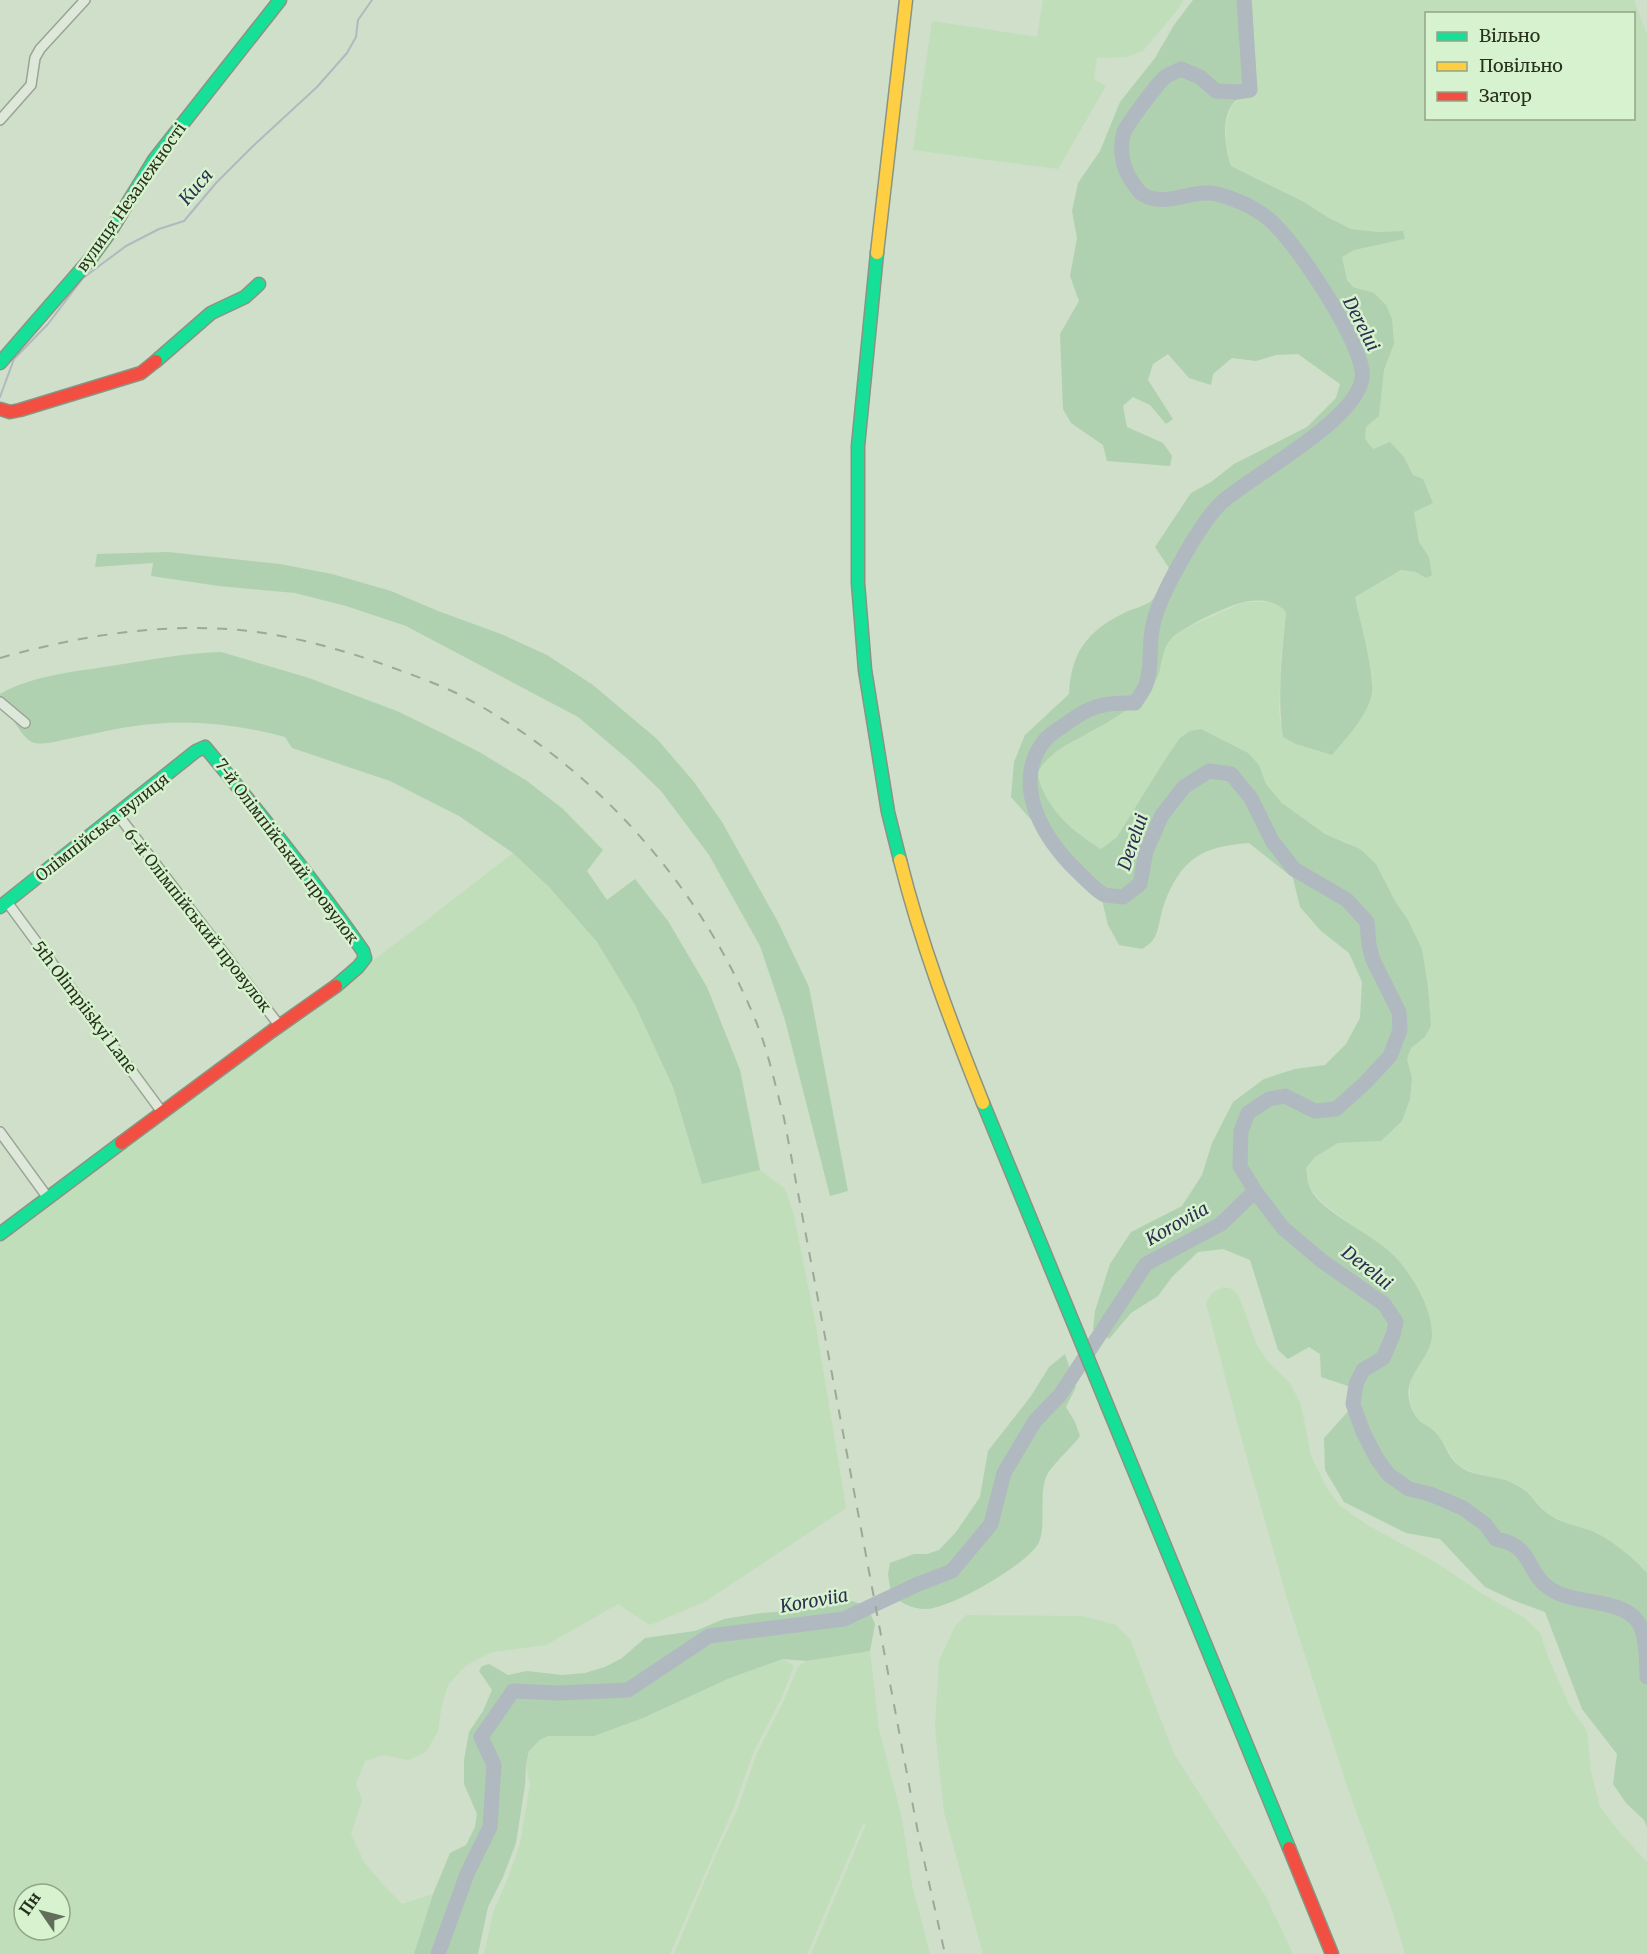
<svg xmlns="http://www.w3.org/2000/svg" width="1647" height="1954" viewBox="0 0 1647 1954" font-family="Merriweather,serif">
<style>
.farmland{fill:#c0deba;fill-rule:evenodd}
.green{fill:#afd1b0}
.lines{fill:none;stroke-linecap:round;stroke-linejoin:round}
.stream{stroke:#b0b9c0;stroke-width:2}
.river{stroke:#b0b9c0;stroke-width:15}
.street-casing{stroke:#99a493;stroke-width:12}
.fast-casing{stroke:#899483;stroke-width:15}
.slow-casing{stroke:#899483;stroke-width:15}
.jam-casing{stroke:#899483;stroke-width:15}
.street{stroke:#dee8da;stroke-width:9}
.fast{stroke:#16e098;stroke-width:12}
.slow{stroke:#ffcf43;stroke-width:12}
.jam{stroke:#f24e42;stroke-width:12}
.rail{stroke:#9fa79b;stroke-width:2;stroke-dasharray:10 10;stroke-linecap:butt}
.labels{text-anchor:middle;stroke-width:5;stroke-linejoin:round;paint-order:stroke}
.street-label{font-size:16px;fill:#27311c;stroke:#d7f2ce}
.water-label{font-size:18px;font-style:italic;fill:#2d2e50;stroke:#d7f2ce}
</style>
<rect width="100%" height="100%" fill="#cfdfc9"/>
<path class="farmland" d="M1043,0h140l-4,8 -36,43 -16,6 -30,1 -3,21 12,7 -48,83 -145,-19 19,-129 105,16z
M1252,0h382l13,35v1538l-5,-6 -31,-24 -21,-12 -20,-5 -23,-13 -23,-25 -22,-9 -22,-3 -22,-11 -24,-34 -16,-11 -8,-17v-20l7,-17 12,-17 -82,-128 -23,-17 -15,-17 -3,-19 9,-11 23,-14 43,-2 21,-20 8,-22 2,-21 -5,-19 4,-11 14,-11 6,-11 -3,-39 -6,-38 -14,-29 -13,-19 -19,-37 -28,-21 -23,-9 -43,-31 -16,-19 -7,-19 -142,72 -16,12 -22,-15 -22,-20 -17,-27 -3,-14 8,-14 22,-15 24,-12 50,-33 17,-23 4,-19 8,-17 14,-11 60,-27h27l10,3 5,7 -5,44 -2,55 4,26 89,-56 -17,-84 46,-27 15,2 10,6 3,-21 -10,-15 -5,-30 19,-9 -10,-23 -10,-5 -9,-18 -31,-8 -8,-10 1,-12 13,-11 5,-46 10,-26 -32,-55 -9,-2 -6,-7 -5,-24 12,-6 51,-11 -2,-8 -25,1 -27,-3 -22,-11 -25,-16 -73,-36 -6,-20 1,-23 6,-18 25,-19zM1426,14h208v104h-208z
M513,853l36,34 48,55 38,63 38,82 29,97 58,-14 25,19 9,27 21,105 31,187 -140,93 -56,24 -32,-21 -72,41 -54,7 -27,14 -17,19 -6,19 -4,27 -12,21 -18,8 -24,-5 -19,6 -9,23 6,16 -11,34 13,28 21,25 17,17 31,-10 -19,60h-414v-716l423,-315zM24,1894h36v36h-36z
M1223,1287l9,2 7,8 18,48 11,17 22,21 11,22 10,51 15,31 14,19 29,20 66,36 49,33 41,23 15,15 10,29 20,44 17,25 4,41 9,35 20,26 27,29v92h-242l-13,-44 -45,-124 -58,-181 -49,-172 -34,-130 6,-10z
M966,1615l117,1 33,9 14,14 44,115 92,143 27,57h-310l-39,-142 -9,-84 4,-67 16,-35z
M870,1651l9,78 23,90 10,66 18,69h-119l55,-130h-3l-56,130h-133l43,-102 21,-44 19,-55 27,-53 14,-33 8,-6z
M783,1659l11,7 -13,33 -27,52 -20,56 -64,147h-186l10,-44 14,-32 12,-34 10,-59 -4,-20 4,-15 10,-10 8,-4h46l49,-18 87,-40z"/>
<path class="green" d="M1193,0h59l5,87c-7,5 -22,12 -26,19 -10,18 -6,42 0,60l73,36 25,16 22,11 27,3 25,-1 2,8 -51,11 -12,7 5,23 6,7 21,6 12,12 6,14 2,25 -10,26 -5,46 -13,11 -1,12 8,10 17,-7 14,15 9,18 10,4 10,24 -19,9 5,30 10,15 3,18 -6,3 -10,-6 -15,-2 -46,27c4,21 22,84 16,101 -7,22 -25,40 -39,57l-36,-11 -13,-7c-6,-42 -1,-83 3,-125 -10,-12 -27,-13 -42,-10 -15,3 -64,26 -73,37 -8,9 -9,23 -12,34 -3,9 -12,21 -19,26 -14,13 -33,24 -50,33 -21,12 -40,19 -53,41 8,35 35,58 64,76l16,-12 49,-79 14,-20 10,-7 11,-2 47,24 11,12 7,19 16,19 43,31 35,15 16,15 19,37 13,19 14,29 6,38 3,39 -6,11 -14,11 -4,11 5,19 -2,21 -8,22 -21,20 -43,2 -23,14 -9,11c1,5 1,12 3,18 10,27 69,49 90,75 16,20 32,46 33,73 0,30 -41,45 -15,84 4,6 13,8 18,14 9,9 13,25 23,33 13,11 28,10 43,14 6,1 11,4 17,7 12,5 18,19 29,27 13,10 27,12 42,17 18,6 46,29 58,43v254l-3,-7 -18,-17 -13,-19 4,-30 -35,-45 -37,-97 -30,-11 -30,-14 -45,-48 -34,-6 -62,-31 -19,-32 -1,-32 28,-31 -1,-20 -30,-10 -1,-23 -11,-7 -21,12 -10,-9 -28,-90 -27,-11 -25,3 -26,25 -14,19 -27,17 -22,26 -16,-10 2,-18 15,-47 21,-32 51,-26 20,-31 10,-32 21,-41 31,-23 31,-10 30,-4 21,-21 14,-26 2,-36 -13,-29 -28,-22 -21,-24 -7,-29 -44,-35c-47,3 -68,16 -85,61 -4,11 -5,28 -11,36 -3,4 -8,7 -11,9l-23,-4 -11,-20 -6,-25 -39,-38 -23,-32 -29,-33 3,-35 11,-27 44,-41c2,-41 18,-63 55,-81 8,-4 18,-6 26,-11 8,-6 15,-22 21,-31l-16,-24 36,-54 20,-11 23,-18 73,-37 29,-29 4,-14 -42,-30 -22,1 -20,6 -24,-3 -19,16 -2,11 -22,-7 -21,-24 -15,10 -5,16 25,39 -7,5 -16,-19 -17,-8 -10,9 4,21 36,16 9,13 -2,10 -63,-5 -4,-16 -32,-22 -8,-14 -3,-75 19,-33 -9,-25 7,-38 -5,-27 6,-28 22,-32 20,-49 35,-44 19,-33z
M168,552l112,12 52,10 59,17 47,20 63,23 46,21 46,30 64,54 37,43 28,40 56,100 31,65 39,204 -18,5 -45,-176 -25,-74 -51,-91 -48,-64 -31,-30 -52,-44 -172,-91 -60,-20 -51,-13 -76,-7 -68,-10 2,-13 -58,4 2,-13z
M221,652l88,26 88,33 49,24 35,18 46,28 36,28 40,41 -16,21 20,29 28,-21 33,42 39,66 33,83 20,100 -58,14 -29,-97 -38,-82 -38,-63 -48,-55 -36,-34 -54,-37 -69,-35 -98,-33 -7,-11c-48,-13 -100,-19 -150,-11 -23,3 -46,9 -68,13 -10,2 -22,6 -32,4 -13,-2 -28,-35 -35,-47v-2c34,-19 73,-22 111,-28 37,-6 73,-13 110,-14z
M1065,1354l11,33 -10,20 9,15 5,14c-8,11 -27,28 -33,39 -9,17 0,54 -9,69 -12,21 -91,67 -114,65 -14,-1 -23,-6 -33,-15l-3,-20 2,-11 24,-9h13l12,-4 17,-18 24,-35 8,-46 43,-55 18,-29z
M852,1601l15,5 8,18 -5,27 -64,10 -23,-2 -53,19 -87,40 -49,18h-46l-8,4 -11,11 -3,14 -1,20 -9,58 -13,34 -15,30 -10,47h-64l19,-60 17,-41 16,-8 9,-18 2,-13 -13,-30v-24l5,-28 14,-21 9,-21 -13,-19 3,-5 7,-2 19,11 19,-4 35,4 23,-2 20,-6 17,-9 23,-20 50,-7 29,-12 37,-6 53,-4z"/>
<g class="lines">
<path class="stream" d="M0,397l14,-38 34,-35 35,-46 43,-32 33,-17 25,-8 32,-38 35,-35 66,-61 30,-34 9,-16 2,-17 14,-20"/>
<path class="river" d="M1244,0l6,90 -13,2 -21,-1 -16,-14 -19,-8c-5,3 -12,5 -16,8 -8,7 -37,46 -41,55 -5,15 -2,35 7,48 3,4 7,11 11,14 24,15 50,-6 75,0 18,5 39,14 53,26 28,26 85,112 92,150 8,44 -111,105 -141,133 -20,19 -63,94 -68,122 -5,19 0,44 -8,62 -3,6 -7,11 -10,16 -32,-1 -46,3 -72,23 -6,4 -14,9 -18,14 -33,41 -5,92 25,124 8,7 26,28 35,31 5,1 12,1 18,2l17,-13 6,-33 16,-36 22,-28 25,-16 22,3 20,24 21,43 22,28 53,31 20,22 2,23 4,15 26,52 1,18 -10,26 -26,28 -28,25 -21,2 -30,-15 -16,3 -21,14 -7,18 -1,35 15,25 28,37 39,33 62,43 12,18 -3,13 -10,23 -20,12 -7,14 -3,20 10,28 14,27 12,16 20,14 21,5 33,14 22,16 11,15c39,7 29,35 56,51 24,15 70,8 86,32 8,12 9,41 9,55
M438,1954l29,-80 23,-47 4,-62 -13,-28 32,-46 45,2 70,-3 81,-54 135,-17 74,-35 34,-13 39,-47 13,-51 31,-52 25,-26 86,-131 75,-40 34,-33"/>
<defs>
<path id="street" d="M0,120l31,-35 4,-27 5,-9 45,-49
M0,702l25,21
M118,815l161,210
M7,902l155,210
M0,1132l48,66"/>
<path id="fast" d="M877,253l-19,193v137l7,87 23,142 12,48
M156,361l55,-48 34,-16 14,-13
M0,363l91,-105 19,-26 44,-72 126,-160
M0,907l196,-156 9,-4c55,66 109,133 158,204l2,7 -7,9 -22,19
M983,1103l306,745
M0,1234l121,-91"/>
<path id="slow" d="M877,253l29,-253
M900,860c21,84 51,163 83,243"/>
<path id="jam" d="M0,409l10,3 10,-2 121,-37 15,-12
M121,1143l151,-112 64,-45
M1289,1848l43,106"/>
</defs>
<use href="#street" class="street-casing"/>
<use href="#fast" class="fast-casing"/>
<use href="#slow" class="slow-casing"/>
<use href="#jam" class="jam-casing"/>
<use href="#street" class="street"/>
<use href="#fast" class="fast"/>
<use href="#slow" class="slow"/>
<use href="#jam" class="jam"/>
<path class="rail" d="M0,658c85,-24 176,-38 264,-25 38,6 74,16 110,28 30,11 61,21 90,36 129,68 235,187 291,322 13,31 20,66 29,99l135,720 26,116"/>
</g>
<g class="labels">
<g class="street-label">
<text transform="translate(131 197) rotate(-55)" y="6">вулиця Незалежності</text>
<text transform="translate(102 827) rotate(-38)" y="6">Олімпійська вулиця</text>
<text transform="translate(287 851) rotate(53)" y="6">7-й Олімпійський провулок</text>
<text transform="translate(198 920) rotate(52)" y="6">6-й Олімпійський провулок</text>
<text transform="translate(85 1007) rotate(53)" y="6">5th Olimpiiskyi Lane</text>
</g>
<g class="water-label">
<text transform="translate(196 187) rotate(-49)" y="6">Кися</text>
<text transform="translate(1361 324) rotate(63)" y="6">Derelui</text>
<text transform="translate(1133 842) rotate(-71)" y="6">Derelui</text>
<text transform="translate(1177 1224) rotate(-29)" y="6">Koroviia</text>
<text transform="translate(1367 1268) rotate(38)" y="6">Derelui</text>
<text transform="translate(814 1601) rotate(-10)" y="6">Koroviia</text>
</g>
</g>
<rect x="1425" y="12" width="210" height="108" fill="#d7f2ce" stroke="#91a587" stroke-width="1.5"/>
<rect x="1437" y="32" width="30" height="9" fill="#16e098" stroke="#91a587" stroke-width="1.5"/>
<text x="1479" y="42" font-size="18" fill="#27311c">Вільно</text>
<rect x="1437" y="62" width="30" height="9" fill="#ffcf43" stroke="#91a587" stroke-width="1.5"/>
<text x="1479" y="72" font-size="18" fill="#27311c">Повільно</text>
<rect x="1437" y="92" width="30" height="9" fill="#f24e42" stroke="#91a587" stroke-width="1.5"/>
<text x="1479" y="102" font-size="18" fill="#27311c">Затор</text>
<g transform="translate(42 1912) rotate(305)"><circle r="28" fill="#d7f2ce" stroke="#91a587" stroke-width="1.5"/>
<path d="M0-4.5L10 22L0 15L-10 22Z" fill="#626e59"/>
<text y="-9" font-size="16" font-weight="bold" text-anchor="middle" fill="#27311c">Пн</text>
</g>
</svg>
